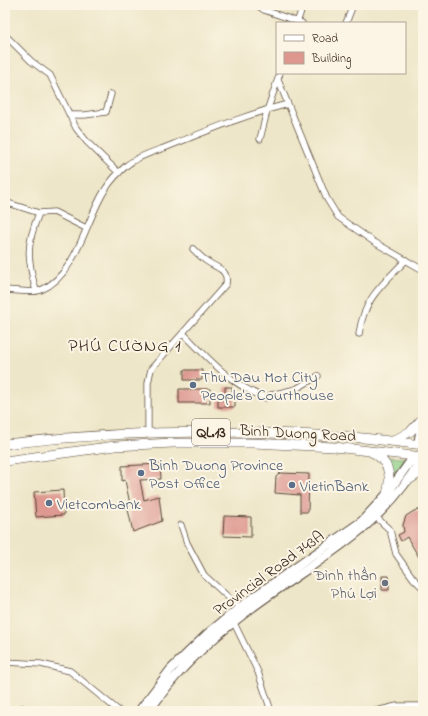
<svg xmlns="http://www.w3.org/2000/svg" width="428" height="716" viewBox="0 0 428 716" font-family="'Indie Flower',sans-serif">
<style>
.green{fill:#8fd28a;stroke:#657e54}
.building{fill:#dd978f}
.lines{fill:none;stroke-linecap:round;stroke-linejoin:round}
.minor-casing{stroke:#564638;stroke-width:7}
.secondary-casing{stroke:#564638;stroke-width:10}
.trunk-casing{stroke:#564638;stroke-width:10}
.minor{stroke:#fff;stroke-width:5.5}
.secondary{stroke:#fff;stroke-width:8}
.trunk{stroke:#fff;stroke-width:9}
.service-dot{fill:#5c6f8a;stroke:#fcf5e5;stroke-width:1.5}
.worship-dot{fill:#6b7280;stroke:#fcf5e5;stroke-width:1.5}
.labels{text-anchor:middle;stroke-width:4;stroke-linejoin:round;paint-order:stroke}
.shield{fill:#fcf5e5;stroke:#75675a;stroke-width:1}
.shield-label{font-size:15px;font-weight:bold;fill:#3b2a1e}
.service-label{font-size:16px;fill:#4e5e75;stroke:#fcf5e5;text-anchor:start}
.street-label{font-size:16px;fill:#3b2a1e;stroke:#fcf5e5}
.worship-label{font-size:16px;fill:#5b616d;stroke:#fcf5e5;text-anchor:end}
.quarter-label{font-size:18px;letter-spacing:1px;fill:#3b2a1e;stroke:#fcf5e5}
</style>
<rect width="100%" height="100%" fill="#fcf5e5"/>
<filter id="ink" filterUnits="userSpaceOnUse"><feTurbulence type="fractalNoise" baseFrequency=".025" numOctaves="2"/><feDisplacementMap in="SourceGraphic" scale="8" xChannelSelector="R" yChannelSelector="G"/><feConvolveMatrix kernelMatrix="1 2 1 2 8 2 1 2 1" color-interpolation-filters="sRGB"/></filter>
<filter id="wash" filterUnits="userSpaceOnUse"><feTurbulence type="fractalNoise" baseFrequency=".012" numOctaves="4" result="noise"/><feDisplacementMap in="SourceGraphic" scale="16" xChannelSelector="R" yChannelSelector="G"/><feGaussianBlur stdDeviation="0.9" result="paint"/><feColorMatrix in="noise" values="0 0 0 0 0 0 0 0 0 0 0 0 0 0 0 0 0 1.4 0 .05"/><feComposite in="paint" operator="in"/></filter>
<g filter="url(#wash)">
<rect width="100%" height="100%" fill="#eee6c8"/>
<path class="green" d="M387,457l18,1 -10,16z"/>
<g id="blocks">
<path class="building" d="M184,370h18v10h-18z
M225,387h7v11h3v9h-17v-7h7z
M179,389h31v14h-31z
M160,464l1,15 -21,1 4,20 15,-4 3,25 -29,11 -6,-27 3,-1 -5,-24 -3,1v-15z
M280,473l29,1 -1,38h-8v-17l-25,-2 1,-16z
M63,490l1,25 -28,2 -2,-25z
M423,509v55l-16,-27 -6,4 -3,-6 6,-3 -1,-7 3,-9 8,-5z
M224,516l27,1v20l-28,-1z
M382,576h7v14h-7z"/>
</g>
</g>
<g filter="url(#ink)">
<use href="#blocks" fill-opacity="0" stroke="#564638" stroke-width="1"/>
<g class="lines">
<defs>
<path id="minor" d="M257,5l7,5 38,13
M297,23l6,-18
M346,23l7,-18
M5,35l26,26 19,14 26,53 11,14 32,31
M278,80l10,24
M70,115h15l21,-3 5,-18
M260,139l7,-28 13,-38
M5,202l34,11
M5,290c10,0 27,4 36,0 36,-15 45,-71 64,-100 6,-10 14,-18 22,-25 14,-11 31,-14 47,-21 38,-15 74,-30 114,-40l39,95 11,18 36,25 49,28
M36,291c-9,-33 -10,-46 3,-78l15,-1 32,16
M183,333c25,25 49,53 83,65l5,-3 25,-6 22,-13
M359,334c5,-36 23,-49 47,-74
M148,432v-49l3,-14 75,-85c3,-16 -11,-16 -21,-24 -4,-3 -8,-7 -12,-11
M376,517l14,13 6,24 17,24 10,10
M181,525l6,18 17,32 35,32
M234,623l24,49 13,39
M5,662l36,2 29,7 49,40
M16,711l6,-3
M376,711l21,-5h26"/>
<path id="secondary" d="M418,444l5,-28
M139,711l32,-42 36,-35 38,-31 117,-82 25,-27 27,-38
M149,711c9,-12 18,-25 28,-36 21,-24 47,-46 72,-65 63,-48 134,-80 173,-153"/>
<path id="trunk" d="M393,441l18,-10 12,-13
M5,444c111,-13 219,-15 330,-8 30,1 59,6 88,9
M371,452c18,8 21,24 16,42
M5,461l110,-15 58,-3h80l81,4 89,10
M407,481l16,-10"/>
</defs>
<use href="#minor" class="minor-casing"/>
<use href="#secondary" class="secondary-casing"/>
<use href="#trunk" class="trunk-casing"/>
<use href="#minor" class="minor"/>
<use href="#secondary" class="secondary"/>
<use href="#trunk" class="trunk"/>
</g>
</g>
<g class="service-dot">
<circle cx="193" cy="385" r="4"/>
<circle cx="141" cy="473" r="4"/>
<circle cx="292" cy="485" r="4"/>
<circle cx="49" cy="503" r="4"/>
</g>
<circle class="worship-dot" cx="385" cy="583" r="4"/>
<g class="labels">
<rect class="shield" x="192" y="419" width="38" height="26" rx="3"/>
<g class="shield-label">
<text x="211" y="437">QL.13</text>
</g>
<g class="service-label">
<text x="201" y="382">Thu Dau Mot City<tspan x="201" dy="18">People's Courthouse</tspan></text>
<text x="149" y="470">Binh Duong Province<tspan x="149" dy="18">Post Office</tspan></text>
<text x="300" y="491">VietinBank</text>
<text x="57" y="509">Vietcombank</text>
</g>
<g class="street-label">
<text transform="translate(298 432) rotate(3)" y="6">Binh Duong Road</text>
<text transform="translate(268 572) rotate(-36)" y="6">Provincial Road 743A</text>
</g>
<g class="worship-label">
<text x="377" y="580">Đình thần<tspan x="377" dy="18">Phú Lợi</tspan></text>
</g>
<g class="quarter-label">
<text x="125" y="351">PHÚ CƯỜNG 1</text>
</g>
</g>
<rect width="428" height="716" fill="none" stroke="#fcf5e5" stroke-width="20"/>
<rect x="276" y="22" width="130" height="52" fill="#fcf5e5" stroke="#afa495"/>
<rect x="284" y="35" width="20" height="6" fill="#ffffff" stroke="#afa495"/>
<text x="312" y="42" font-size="12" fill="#3b2a1e">Road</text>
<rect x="284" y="52" width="20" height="12" fill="#dd978f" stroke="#afa495"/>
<text x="312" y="62" font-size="12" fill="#3b2a1e">Building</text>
</svg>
